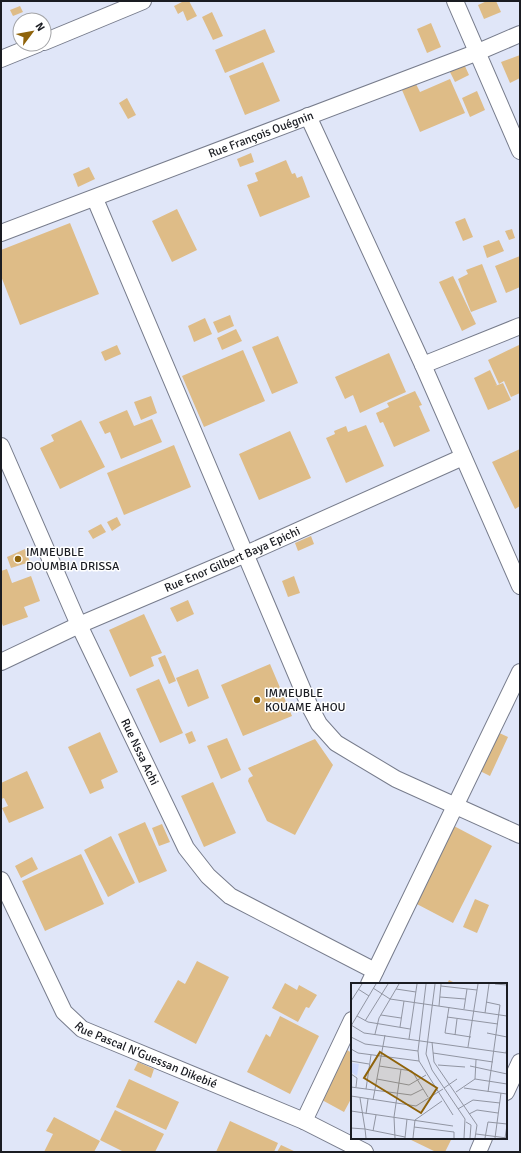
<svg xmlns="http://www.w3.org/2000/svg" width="521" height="1153" viewBox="0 0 521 1153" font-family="Signika,sans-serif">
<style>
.building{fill:#debc87}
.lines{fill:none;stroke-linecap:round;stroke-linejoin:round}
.minor-casing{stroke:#777c8c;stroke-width:18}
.minor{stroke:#fff;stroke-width:16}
.poi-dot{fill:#8f630a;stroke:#fff;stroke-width:1.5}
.labels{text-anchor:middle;stroke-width:3;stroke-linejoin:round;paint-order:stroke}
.street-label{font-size:12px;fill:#1a1c22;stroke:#fff}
.poi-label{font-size:12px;fill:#1a1c22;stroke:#fff;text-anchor:start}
.inset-road{fill:none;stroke:#9195a2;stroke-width:1}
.view{fill:#8f630a;fill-opacity:0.15;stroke:#8f630a;stroke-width:2}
.inset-edge{fill:none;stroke:#1a1c22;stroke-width:2}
</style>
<rect width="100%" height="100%" fill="#e0e6f8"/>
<path class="building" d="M184,1h5l8,15 -10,5 -4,-10 -5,3 -4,-8z
M487,1h9l5,11 -17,7 -6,-14z
M20,6l3,6 -10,4 -3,-6z
M212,12l11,24 -10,4 -11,-23z
M431,23l10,24 -14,6 -10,-24z
M265,29l10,23 -50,21 -10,-23z
M520,55v23l-10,5 -9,-21z
M263,62l17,39 -35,14 -16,-39z
M464,64l5,11 -14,7 -6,-12z
M450,79l15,34 -45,19 -18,-42 14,-6 4,8z
M477,91l8,19 -15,7 -8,-19z
M127,98l9,17 -8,4 -9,-16z
M251,153l3,9 -14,5 -3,-8z
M286,160l6,14 3,-1 2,5 5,-2 8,21 -50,20 -13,-32 11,-4 -3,-8z
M89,167l6,12 -17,8 -5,-13z
M177,209l20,41 -25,12 -20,-41z
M465,218l8,19 -10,4 -8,-19z
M70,223l29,71 -79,31 -19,-49v-26z
M512,229l3,9 -6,2 -4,-9z
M499,240l5,11 -17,7 -4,-12z
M520,256v31l-14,6 -11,-27z
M482,264l15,38 -26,10 -13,-33 10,-5 -2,-4z
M453,276l23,48 -14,7 -23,-49z
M230,315l4,11 -16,7 -5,-11z
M205,318l7,16 -18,8 -6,-16z
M236,329l6,12 -20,9 -5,-12z
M278,336l20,47 -26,11 -20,-47z
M117,345l4,9 -16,7 -4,-9z
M519,345l1,48 -9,4 -7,-16 -5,3 -11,-24z
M243,350l22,51 -61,26 -22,-51z
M389,353l17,39 -46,21 -7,-18 -8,4 -10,-22z
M490,370l7,15 -2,1 8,-3 8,17 -23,10 -14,-32z
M415,391l7,14 -3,1 11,25 -36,16 -11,-25 -3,1 -4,-10 13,-6 -2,-4z
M151,396l6,17 -16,7 -7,-18z
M127,410l7,16 18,-7 10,23 -41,17 -11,-27 -5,2 -6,-12z
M81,420l24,47 -45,22 -20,-41 14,-7 -3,-6z
M366,425l18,41 -38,17 -20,-45 9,-4 -1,-3 12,-5 2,6z
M290,431l21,47 -52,22 -20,-46z
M174,445l17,42 -67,28 -17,-42z
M520,449v57l-5,3 -23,-47z
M117,517l4,8 -9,6 -5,-9z
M101,524l5,8 -13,7 -5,-8z
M311,536l3,8 -16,7 -3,-8z
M25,549l5,13 -19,6 -4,-11z
M7,569l5,14 19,-7 9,25 -16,6 4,10 -25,9 -2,-5v-50z
M294,576l6,17 -12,4 -6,-16z
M188,600l6,14 -17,8 -7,-14z
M144,614l18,39 -11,4 3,9 -24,11 -21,-47z
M165,655l11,26 -7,3 -11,-26z
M270,664l22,52 -49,20 -22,-51z
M198,669l11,29 -21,9 -12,-29z
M159,679l24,54 -23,10 -24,-54z
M192,731l4,10 -7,3 -4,-10z
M495,731l13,6 -18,39 -12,-6z
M100,732l18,40 -17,8 3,8 -14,6 -22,-47z
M227,738l14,32 -20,9 -14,-33z
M315,739l18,26 -38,70 -28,-14 -19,-40 1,-3 4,-2 -5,-8z
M27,771l17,37 -35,15 -7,-15 6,-2 -4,-8 -3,1v-16z
M213,782l23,51 -32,14 -23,-51z
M145,822l22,49 -28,12 -21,-49z
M162,824l8,18 -11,4 -7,-18z
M452,825l40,21 -39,77 -40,-21z
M111,836l24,47 -27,14 -24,-47z
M81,854l23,50 -59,27 -23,-50z
M32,857l6,12 -17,9 -6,-12z
M475,899l14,6 -12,28 -14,-6z
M197,961l32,16 -33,67 -42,-22 24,-42 7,4z
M449,980l8,4h-10z
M285,983l12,7 2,-5 18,10 -8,13 -3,-1 -8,15 -26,-14z
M280,1016l39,20 -29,58 -43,-22 19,-38 4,3z
M347,1050l5,3v44l-8,15 -22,-12z
M138,1062l16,7 -3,9 -17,-8z
M129,1079l50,23 -13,28 -50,-23z
M115,1110l49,24 -9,18h-31l-24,-12z
M54,1117l46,24 -6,11h-50l9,-18 -7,-3z
M230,1121l48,22 -4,9h-58z
M407,1138h45l-7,14h-9z
M281,1145l15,7h-19z"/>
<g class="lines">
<defs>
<g id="minor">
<path d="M455,1l65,150"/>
<path d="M44,42l99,-41"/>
<path d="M1,59l37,-15"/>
<path d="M308,116l115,249 97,221"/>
<path d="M95,199l215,508 9,17 17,19 60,36 124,56"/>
<path id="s1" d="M1,233l477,-181 42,-18"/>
<path d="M423,365l97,-39"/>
<path id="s2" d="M1,446l78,179 107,223 22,28 22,20 145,75"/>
<path id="s3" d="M1,662l78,-37 167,-71 217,-97"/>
<path id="s4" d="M1,880l63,132 18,17 222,92 61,31"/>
<path d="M369,984l151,-312"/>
<path d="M506,1092l14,-30"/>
<path d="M304,1121l48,-101"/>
<path d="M478,1152l6,-14"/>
</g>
</defs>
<use href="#minor" class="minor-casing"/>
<use href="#minor" class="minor"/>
</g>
<g class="poi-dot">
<circle cx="18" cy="559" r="4"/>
<circle cx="257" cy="700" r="4"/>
</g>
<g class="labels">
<g class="street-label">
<text dy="4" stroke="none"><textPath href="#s1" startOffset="278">Rue François Ouégnin</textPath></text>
<text dy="4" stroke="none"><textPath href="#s3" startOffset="253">Rue Enor Gilbert Baya Epichi</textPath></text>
<text dy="4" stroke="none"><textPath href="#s2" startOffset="336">Rue Nssa Achi</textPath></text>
<text dy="4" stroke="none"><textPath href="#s4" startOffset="240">Rue Pascal N'Guessan Dikebié</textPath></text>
</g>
<g class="poi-label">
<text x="26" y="556">IMMEUBLE<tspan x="26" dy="14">DOUMBIA DRISSA</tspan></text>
<text x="265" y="697">IMMEUBLE<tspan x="265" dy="14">KOUAME AHOU</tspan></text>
</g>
</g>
<g transform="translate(351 983)">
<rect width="156" height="156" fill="#e0e6f8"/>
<path d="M1,80l7,1 -2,12 -6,-4z" fill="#ccd8ff"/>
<path class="inset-road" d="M75,1l-8,67 1,10 34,54M84,1l-9,70 6,16 33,49 -1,19M144,1l12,1M90,3l36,4M22,5l17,11 117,17M7,6l11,7M45,6l20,3M89,14l25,2M0,18l11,-17M135,19l14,3 -12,87M88,23l2,-22M98,24l-4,26 26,4M113,26l3,-20M134,30l4,-29M30,32l20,3M6,33l11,6 42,7M96,34l51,7M14,38l23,-37M0,42l13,8 142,20 1,-6M0,43l25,-42M49,44l4,-26M136,50l20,4M24,51l4,-16 20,-34M104,52l2,-16M0,54l14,7 53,7M58,56l8,-55M81,59l2,20 43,63 -2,13M117,64l10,-63M0,66l7,4 61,8M82,70l60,9M0,78l18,3M87,82l27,2M28,83l33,5 16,26M119,83l37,8M0,91l6,4 -1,9M26,96l32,6 17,-10M124,96l1,-19M0,104l60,8 12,-6M93,105l13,-9M113,105l43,6M15,106l5,-34M105,109l19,-13 32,5M0,113l65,10 27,-17M9,115l5,31 40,8M22,117l12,-65M107,126l15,-9 27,3M0,128l102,15M15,131l2,-15M118,131l8,-4 21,3M0,135v20M115,139l5,3 -1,13M63,144l40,5v6M0,145l14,1 1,9M22,148l3,-16M125,151l31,4M44,155l-1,-21 7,-48M54,155l2,-19M62,155l2,-18 27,-19M134,155l3,-16 19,2M144,155l6,-45M154,155l2,-13"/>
<path class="view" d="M29,69l57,36 -16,25 -57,-35z"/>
<rect width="156" height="156" class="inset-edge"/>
</g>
<rect width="521" height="1153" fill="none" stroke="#1a1c22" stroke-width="4"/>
<g transform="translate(32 32) rotate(58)"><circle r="19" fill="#ffffff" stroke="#a3a4a7"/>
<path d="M0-3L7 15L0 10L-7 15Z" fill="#8f630a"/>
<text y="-6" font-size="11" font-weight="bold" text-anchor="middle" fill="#1a1c22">N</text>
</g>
</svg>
